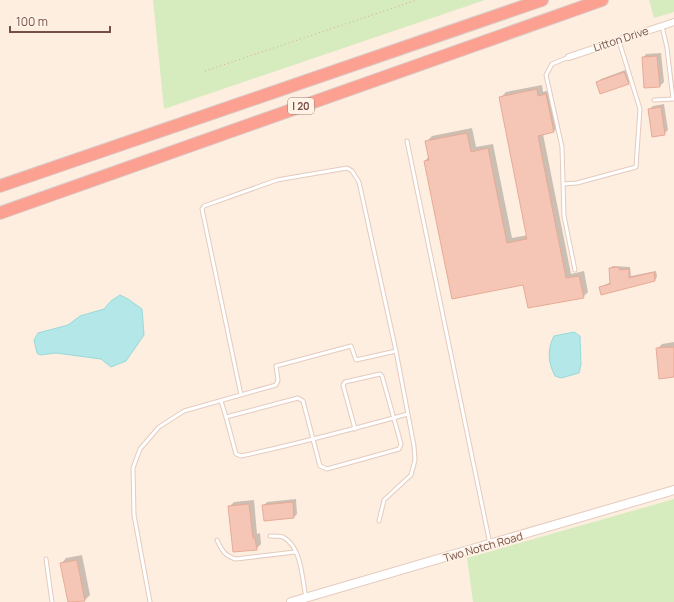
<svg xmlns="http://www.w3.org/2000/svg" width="674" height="602" viewBox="0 0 674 602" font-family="Manrope,sans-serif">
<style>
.green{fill:#d6ecbe}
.water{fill:#b3e7e8;stroke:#99d9da}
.shadow{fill:#0003}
.building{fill:#f5c6b6;stroke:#e8aa95}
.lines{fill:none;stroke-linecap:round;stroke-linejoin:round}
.service-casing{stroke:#e4cbbe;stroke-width:5}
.minor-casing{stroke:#e4cbbe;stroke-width:8}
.tertiary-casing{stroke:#e4cbbe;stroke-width:10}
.motorway-casing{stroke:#d9cecb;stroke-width:14}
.path{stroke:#d9a999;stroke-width:1;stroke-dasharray:1 3;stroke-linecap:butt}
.service{stroke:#fff;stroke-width:3}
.minor{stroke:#fff;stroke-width:6}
.tertiary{stroke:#fff;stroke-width:8}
.motorway{stroke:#fca092;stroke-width:12}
.labels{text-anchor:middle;stroke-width:3;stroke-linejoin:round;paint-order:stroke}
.shield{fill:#fff3e7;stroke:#9f8176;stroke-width:1}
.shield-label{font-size:10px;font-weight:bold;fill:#765046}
.street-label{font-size:11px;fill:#765046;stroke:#fff3e7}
</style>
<rect width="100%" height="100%" fill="#feeee0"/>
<path class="green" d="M153,0h332l-321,109z
M649,0h25v12l-20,6z
M674,499v103h-201l-6,-44z"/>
<path class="water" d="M120,295l8,4 14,10 2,26 -18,26 -15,6 -10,-8 -45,-6 -16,2 -3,-2 -3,-13 4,-7 30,-8 12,-9 24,-7 7,-8z
M574,332l6,4 1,29 -2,8 -18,5 -6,-2c-7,-13 -8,-27 -1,-40z"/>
<path class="shadow" d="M661,53l3,29 -4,4 -17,-28 3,-4z
M628,69l4,11 -4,3h-31l4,-4z
M542,85l1,7 8,-2 8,36 -5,5 -11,3 28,140 13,-3 4,21 -5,5 -59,-13 -99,-123 4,-5 -3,-14 6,-6 40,-8 4,19 17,-3 19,94 16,-3 -27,-138 5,-5z
M664,104l4,26 -4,4 -15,-25 4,-3z
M613,266l17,1 1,9 25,-5 1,6 -2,3 -55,7 11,-5 -1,-14z
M674,342v34l-17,-27 5,-5z
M296,499l1,15 -3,3 -30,-12 3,-3z
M254,500l3,34 3,-1 1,11 -5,5 -27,-42 5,-5z
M82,555l8,40 -5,5 -16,2 -8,-38 5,-6z"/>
<path class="building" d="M657,56l3,31 -16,1 -2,-31z
M624,72l5,12 -29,10 -4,-12z
M537,89l1,7 8,-2 8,38 -16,4 28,142 13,-2 5,22 -56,10 -5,-23 -71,14 -28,-138 5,-1 -4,-19 42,-8 4,19 17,-4 19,95 20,-4 -28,-142z
M661,107l4,28 -13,2 -4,-28z
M618,267l2,3 9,-1v9l25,-6 1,9 -54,14 -2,-8 11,-3 -1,-16z
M674,347v30l-15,2 -3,-31z
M293,502l1,16 -30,3 -2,-16z
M249,504l4,34h2l2,12 -24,2 -5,-46z
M77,560l8,41 -17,1 -8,-39z"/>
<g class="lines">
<defs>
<path id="service" d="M662,26l5,22 6,51
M569,57l-17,7 -6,11 16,72 2,69 11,54
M654,100l20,-1
M407,141l83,403
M563,184l14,-1 59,-16 4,-58 -21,-68
M241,395l-39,-186 2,-3 73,-26 70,-12 5,3 7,11 37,169
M221,401l5,16
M355,429l-12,-44 2,-3 35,-8 2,2 19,68 -2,5 -72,20 -7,-3 -17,-65 -5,-3 -72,19 10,37 5,2c56,-12 112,-27 167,-42
M270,536c4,0 10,0 13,1 19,10 19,42 23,61
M217,540c5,11 8,16 19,19l59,-7
M46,559l6,43
M150,602l-16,-87 -1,-47 7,-19 19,-22 25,-16 92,-26 2,-5 -2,-14 75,-20 5,14 40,-9 18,95 1,14 -4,15 -27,25 -5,21"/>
<path id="minor" d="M569,57l105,-35"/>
<path id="tertiary" d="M291,602l383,-112"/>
<path id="motorway" d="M0,186l542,-186
M0,213l602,-213"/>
</defs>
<use href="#service" class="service-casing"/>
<use href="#minor" class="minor-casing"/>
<use href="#tertiary" class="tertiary-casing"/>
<use href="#motorway" class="motorway-casing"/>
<path class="path" d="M205,71l212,-71"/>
<use href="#service" class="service"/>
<use href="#minor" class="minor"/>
<use href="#tertiary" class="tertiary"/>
<use href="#motorway" class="motorway"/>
</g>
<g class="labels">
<rect class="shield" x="288" y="98" width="26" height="16" rx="3"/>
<g class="shield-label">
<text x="301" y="110">I 20</text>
</g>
<g class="street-label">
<text transform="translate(621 39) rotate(-18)" y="4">Litton Drive</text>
<text transform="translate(483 547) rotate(-16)" y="4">Two Notch Road</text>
</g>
</g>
<path d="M10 26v6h100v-6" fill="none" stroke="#765046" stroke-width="2"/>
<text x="16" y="26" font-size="12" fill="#765046" stroke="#fff3e7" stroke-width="3" paint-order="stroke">100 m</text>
</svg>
